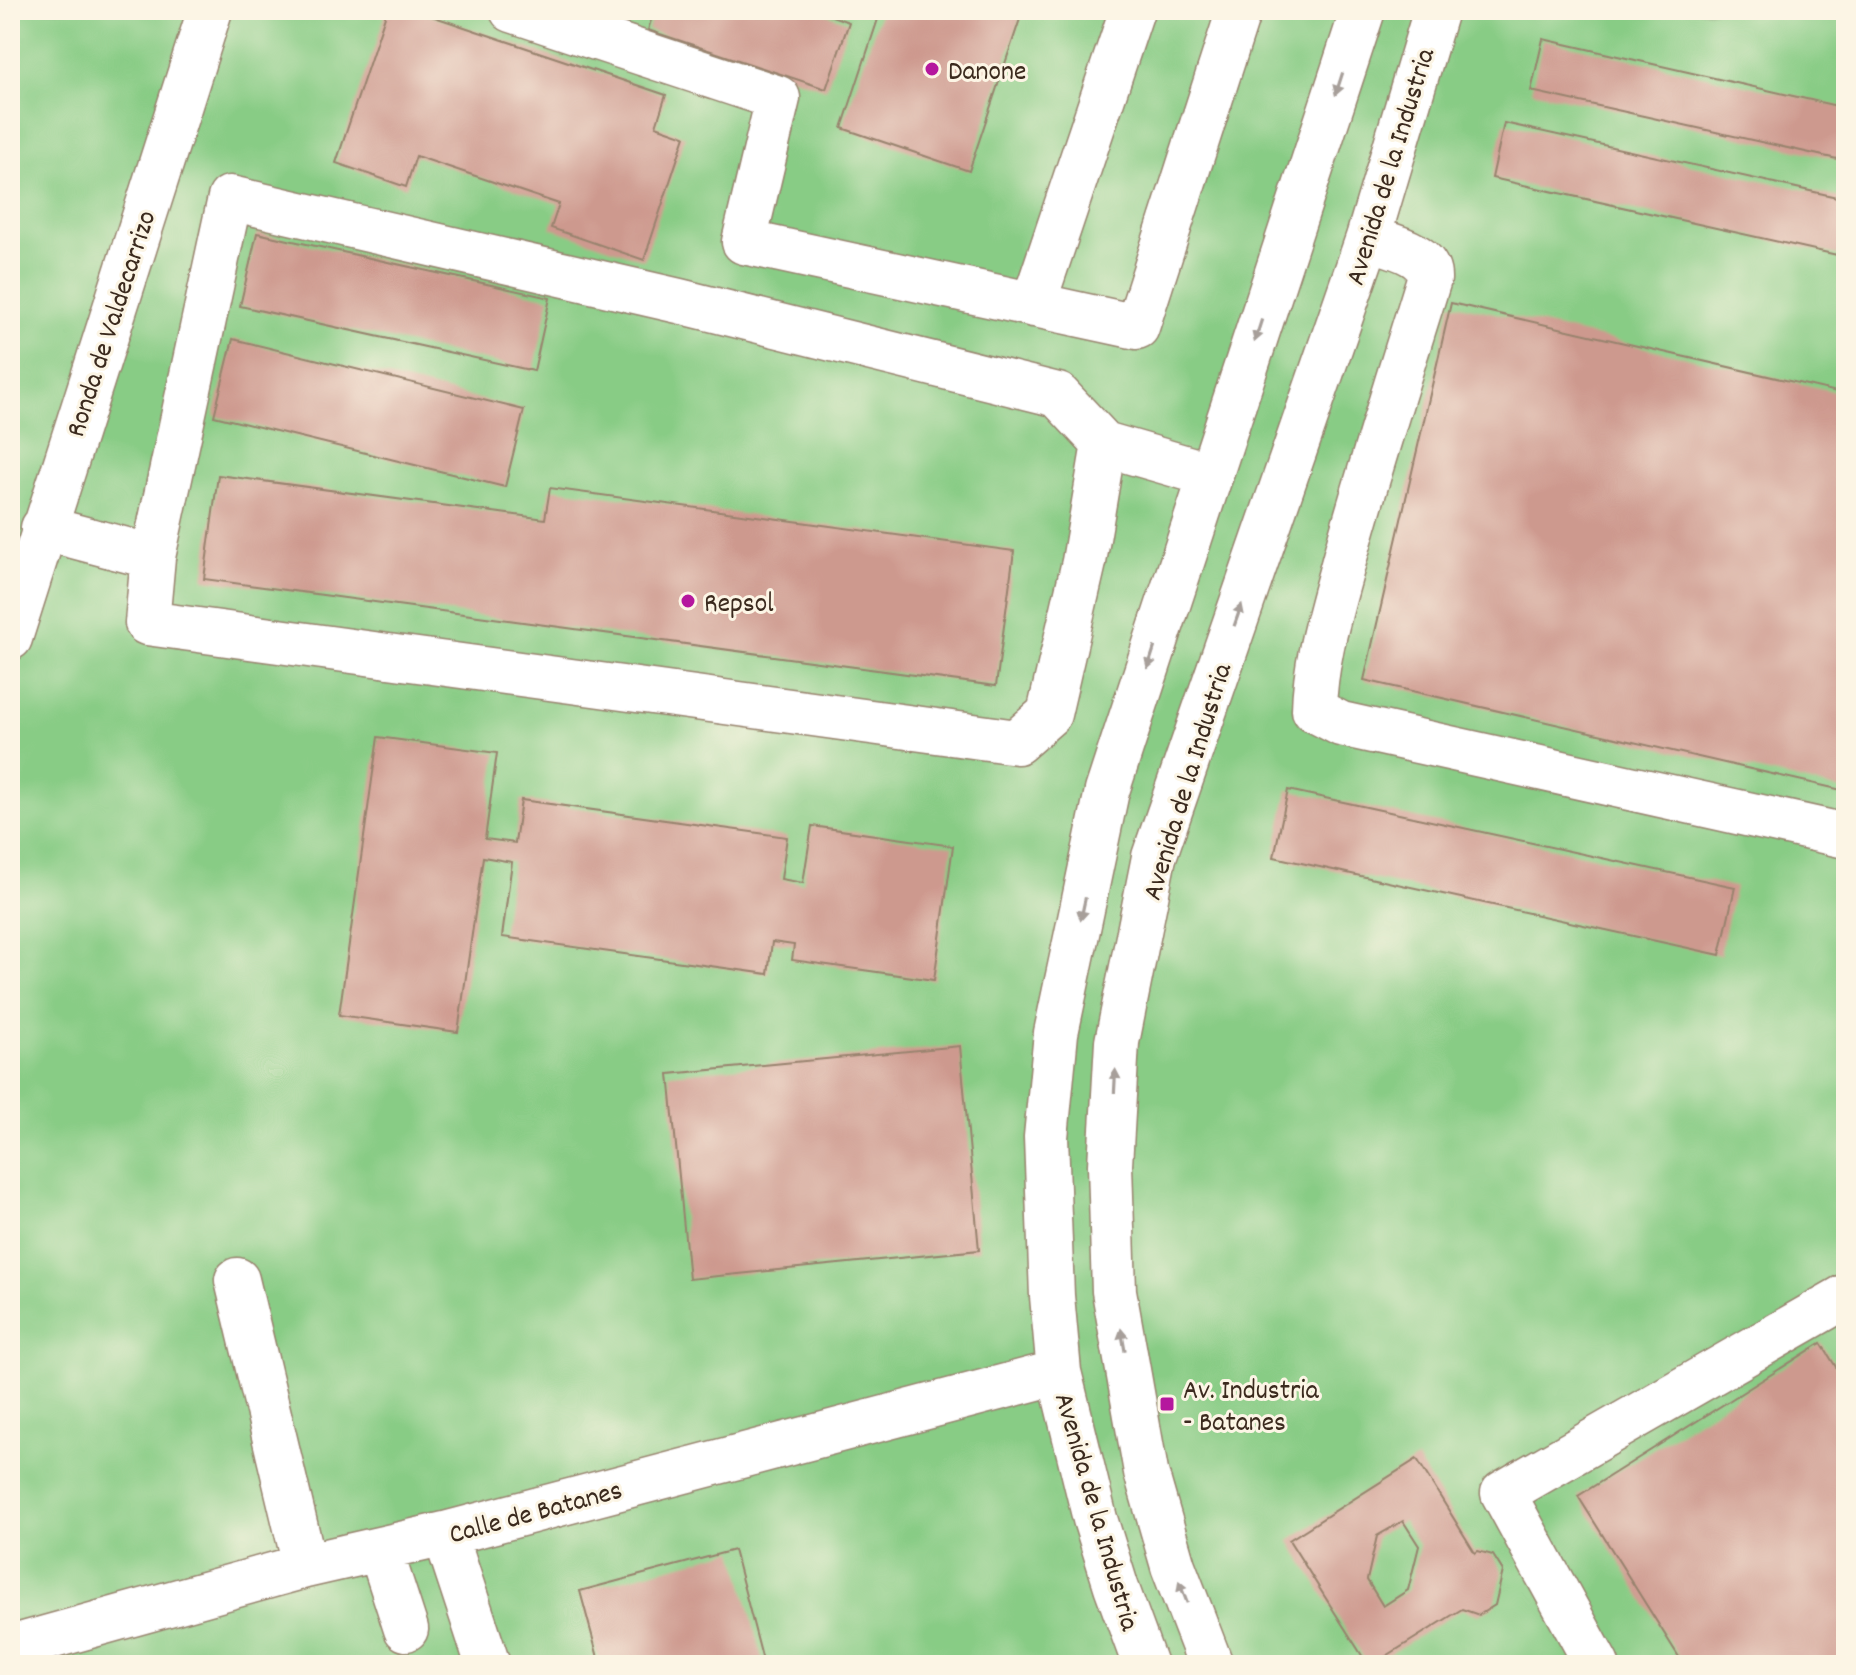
<svg xmlns="http://www.w3.org/2000/svg" width="1856" height="1675" viewBox="0 0 1856 1675" font-family="Dekko,sans-serif">
<style>
.green{fill:#88cc85;stroke:#627b52;stroke-width:2}
.building{fill:#cd998e;fill-rule:evenodd}
.lines{fill:none;stroke-linecap:round;stroke-linejoin:round}
.minor-casing{stroke:#98836e;stroke-width:47}
.minor{stroke:#fff;stroke-width:44}
.oneway{fill:#a79f9a}
.poi-dot{fill:#b5179e;stroke:#fcf5e5;stroke-width:3}
.labels{text-anchor:middle;stroke-width:6;stroke-linejoin:round;paint-order:stroke}
.poi-label{font-size:28px;fill:#3b2a1e;stroke:#fcf5e5;text-anchor:start}
.street-label{font-size:28px;fill:#3b2a1e;stroke:#fcf5e5}
</style>
<rect width="100%" height="100%" fill="#fcf5e5"/>
<filter id="ink" filterUnits="userSpaceOnUse"><feTurbulence type="fractalNoise" baseFrequency=".0125" numOctaves="2"/><feDisplacementMap in="SourceGraphic" scale="16" xChannelSelector="R" yChannelSelector="G"/><feConvolveMatrix kernelMatrix="1 2 1 2 8 2 1 2 1" color-interpolation-filters="sRGB"/></filter>
<filter id="wash" filterUnits="userSpaceOnUse"><feTurbulence type="fractalNoise" baseFrequency=".006" numOctaves="4" result="noise"/><feDisplacementMap in="SourceGraphic" scale="32" xChannelSelector="R" yChannelSelector="G"/><feGaussianBlur stdDeviation="1.8" result="paint"/><feColorMatrix in="noise" values="0 0 0 0 0 0 0 0 0 0 0 0 0 0 0 0 0 1.4 0 .05"/><feComposite in="paint" operator="in"/></filter>
<g filter="url(#wash)">
<rect width="100%" height="100%" fill="#f5dcbf"/>
<path class="green" d="M10,10h1836v1655h-1836z"/>
<g id="blocks">
<path class="building" d="M387,10h27l252,85 -10,31 29,10 -41,124 -93,-32 8,-24 -143,-48 -10,31 -70,-24z
M654,10h170l-1,3 26,9 -23,67 -178,-59z
M881,10h142l-54,161 -127,-43z
M1543,39l303,69v53l-315,-70z
M1504,123l342,76v58l-354,-79z
M257,233l293,65 -16,73 -294,-65z
M1451,303l395,91v397l-482,-111z
M233,339l291,71 -19,77 -291,-71z
M218,475l327,44 5,-31 464,63 -18,135 -792,-107z
M378,737l119,16 -12,86 30,4 6,-43 266,37 -6,42 22,4 9,-57 141,20 -19,134 -142,-20 2,-15 -22,-3 -4,32 -266,-37 10,-75 -29,-5 -25,175 -119,-17z
M1288,790l447,97 -15,68 -446,-98z
M960,1046l19,204 -290,29 -20,-205z
M1821,1343l25,40v282h-162l-106,-169z
M1417,1459l58,94 3,-2 15,4 10,16 -8,34 -16,10 -17,-6 -90,56h-4l-79,-125zM1403,1521l16,25 -11,44 -25,16 -16,-26 10,-44z
M734,1550l30,115h-164l-20,-74z"/>
</g>
</g>
<g filter="url(#ink)">
<use href="#blocks" fill-opacity="0" stroke="#98836e" stroke-width="2"/>
<g class="lines">
<defs>
<path id="minor" d="M512,10l266,88 -34,144 393,85 102,-317
M1368,238c20,7 62,14 61,41 -29,94 -59,187 -85,282 -13,49 -29,98 -30,149l27,14 505,112
M1033,305l99,-295
M1104,444l-20,118 -35,152 -32,28 -870,-119 6,-66 77,-359 449,103 379,94 46,49 107,31
M43,528l110,29
M10,638l200,-628
M237,1280l68,286
M445,1534l43,131
M380,1549l26,80
M10,1648l295,-82 140,-32 614,-162
M1145,1665l-29,-79 -21,-67 -36,-147 -7,-76 -6,-159 10,-104 51,-242 256,-781
M1211,1665l-38,-99 -27,-94 -32,-181 -4,-126 7,-123 37,-185 214,-619 68,-228
M1597,1665l-94,-172 343,-197"/>
</defs>
<use href="#minor" class="minor-casing"/>
<use href="#minor" class="minor"/>
</g>
<defs><path id="oneway-solid" d="M-6-.8H1V-3.2L6.5 0L1 3.2V.8H-6Z" transform="scale(2)"/></defs>
<g class="oneway">
<use href="#oneway-solid" transform="translate(1339 84) rotate(108)"/>
<use href="#oneway-solid" transform="translate(1258 331) rotate(108)"/>
<use href="#oneway-solid" transform="translate(1238 615) rotate(-71)"/>
<use href="#oneway-solid" transform="translate(1151 658) rotate(108)"/>
<use href="#oneway-solid" transform="translate(1083 909) rotate(102)"/>
<use href="#oneway-solid" transform="translate(1115 1081) rotate(-87)"/>
<use href="#oneway-solid" transform="translate(1123 1340) rotate(-100)"/>
<use href="#oneway-solid" transform="translate(1183 1592) rotate(-111)"/>
</g>
</g>
<g class="poi-dot">
<circle cx="932" cy="69" r="8"/>
<circle cx="688" cy="601" r="8"/>
<rect x="1159" y="1396" width="16" height="16" rx="4"/>
</g>
<g class="labels">
<g class="poi-label">
<text x="948" y="79">Danone</text>
<text x="704" y="611">Repsol</text>
<text x="1183" y="1398">Av. Industria<tspan x="1183" dy="32">- Batanes</tspan></text>
</g>
<g class="street-label">
<text transform="translate(1388 166) rotate(-73)" y="10">Avenida de la Industria</text>
<text transform="translate(109 323) rotate(-72)" y="10">Ronda de Valdecarrizo</text>
<text transform="translate(1185 781) rotate(-73)" y="10">Avenida de la Industria</text>
<text transform="translate(535 1510) rotate(-15)" y="10">Calle de Batanes</text>
<text transform="translate(1099 1511) rotate(74)" y="10">Avenida de la Industria</text>
</g>
</g>
<rect width="1856" height="1675" fill="none" stroke="#fcf5e5" stroke-width="40"/>
</svg>
